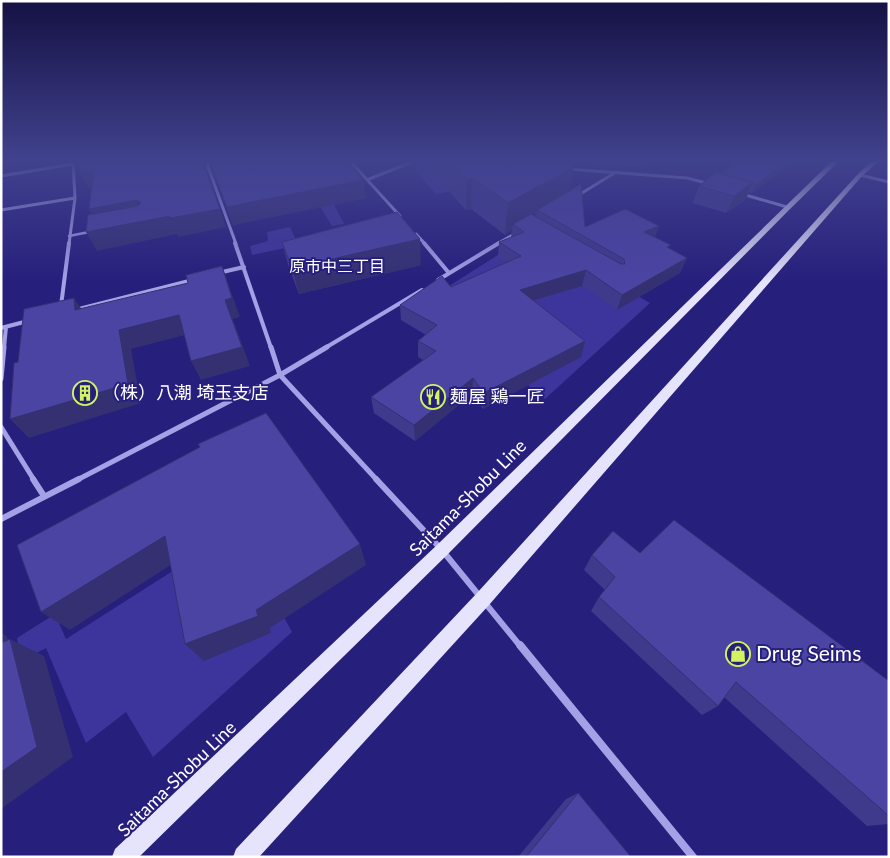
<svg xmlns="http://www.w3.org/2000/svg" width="890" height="858" viewBox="0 0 890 858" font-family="Lato,'Noto Sans JP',sans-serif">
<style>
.green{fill:#3d359c}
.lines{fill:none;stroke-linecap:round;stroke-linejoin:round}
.service{stroke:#a6a1e7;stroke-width:2.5}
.minor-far4{stroke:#a6a1e7;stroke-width:3}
.minor-far3{stroke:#a6a1e7;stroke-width:4}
.minor-far2{stroke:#a6a1e7;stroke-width:5}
.minor-far1{stroke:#a6a1e7;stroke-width:6}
.minor{stroke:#a6a1e7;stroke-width:8}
.primary{fill:#e6e3fd;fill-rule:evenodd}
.wall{fill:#403a8c}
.shaded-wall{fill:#343072}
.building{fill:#4b44a3;stroke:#343072}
.labels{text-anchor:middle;stroke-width:4;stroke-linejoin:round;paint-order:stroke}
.far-neighbourhood-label{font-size:16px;fill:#fff;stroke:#271f7c}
.poi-label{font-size:18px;fill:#fff;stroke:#271f7c;text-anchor:start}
.street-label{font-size:18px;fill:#fff;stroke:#271f7c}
.near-poi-label{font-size:21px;fill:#fff;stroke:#271f7c;text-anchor:start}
</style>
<rect width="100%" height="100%" fill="#271f7c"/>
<path class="green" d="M421,164l21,1 33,22 -39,7 -22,-25z
M311,192l17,1 16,31 -12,2z
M290,227l6,13 -6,7 -38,8 -2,-9 18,-5 -1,-9z
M531,234l119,69 -105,96 -65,-53 20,-15 -51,-45z
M237,530l55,102 -139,125 -27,-45 -40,31 -40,-95 -25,13 -4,-23 38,-24 11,25z"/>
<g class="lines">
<path class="service" d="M69,236l20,-4"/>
<path class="minor-far4" d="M217,162l-10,2 29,80
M351,162l49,54
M568,169l119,9 23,6
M860,175l29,7
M1,176l72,-12
M369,179l43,-17
M742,194l45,13
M577,196l39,-24
M1,210l74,-12
M416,234l9,10
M69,244l6,-46 -2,-36
M497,244l19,-11"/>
<path class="minor-far3" d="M235,243l36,105
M424,243l25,30
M218,273l26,-6
M438,280l61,-37
M61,306l8,-63
M75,310l118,-30
M1,328l27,-7
M4,348l2,-21
M325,348l97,-58"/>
<path class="minor-far2" d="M271,347l9,28 97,105
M1,379l3,-32
M1,427l33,53
M77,480l203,-105 47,-28"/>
<path class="minor-far1" d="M33,479l11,17
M376,479l66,71 79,97
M1,519l78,-40"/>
<path class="minor" d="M520,645l173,212"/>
<path class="primary" d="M831,162h7l-48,47 -343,346 -308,302h-27l3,-8 322,-304z
M871,162h7l-16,14 -373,429 -230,252h-26l3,-8 241,-256 381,-419z"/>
</g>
<path class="wall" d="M210,162l156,36 -133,27z
M434,162h131l5,29 15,36 70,10 14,11 18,10 -7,15 -63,37 -35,-24 -48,15 51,40 -4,16 -98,52 -11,-15 -57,47 -41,-28 -3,-16 52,-37 -5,-3v-16l8,-6 -25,-15 -1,-15 51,-18 56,-24 -9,-6 1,-15 12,-5 1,-7 -7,5 -34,-26 -5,1 -32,-35z
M574,162h75l-1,5z
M739,162h55l-42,31 -4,-1 -2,7 -20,14 -33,-10 6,-17 22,-12z
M282,242l139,23 -122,29 -10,-26z
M640,553l249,128v143l-22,2 -143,-129 -6,9 -16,9 -111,-104 8,-14 6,-7 -21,-20 8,-15z
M578,793l53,64h-113l48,-58z"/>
<path class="shaded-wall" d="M787,162h7l-42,31 4,-8z
M574,167l-5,29 -32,14 -1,6 -19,11 -4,-3 -1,6 -7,5 3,-32z
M94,170l9,17 -14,2 -9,-17z
M472,178l-1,31 -5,1 1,-31z
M363,180l3,18 -133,27 -6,-18z
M753,182l-7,17 -20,14 8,-17z
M137,200l8,18 -46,9 -10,-18z
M220,209l6,18 -48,10 -1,-3 -80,17 -11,-19 84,-16z
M659,226l-5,15 -10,-9z
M420,239l1,26 -122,29 -7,-26z
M687,258l-7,15 -63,37 5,-15z
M222,266l18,51 -7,2 17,47 -49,14 -10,-19 34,-61z
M586,270l-4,16 -64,19 2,-15z
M74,298l13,19 -12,-7z
M179,315l10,19 -58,15 10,54 -112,35 -19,-19 109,-89z
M585,341l-4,16 -98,52 1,-16z
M473,378l-1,16 -57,47 -1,-16z
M165,536l18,21 -113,73 -29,-18z
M360,544l6,21 -96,63 1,5 -67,28 -19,-17 71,-34z
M1,633l6,3 7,35 -13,-6z
M10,639l34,17 29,101 -72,52v-37z"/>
<path class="building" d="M78,162h125l17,47 -50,9v-2l-84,16 2,-17 50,-9 3,-3 -4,-3 -48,9 5,-39 -14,2z
M210,162h138l15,18 -136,27z
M450,162h115l9,5 -66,36 -36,-25 -5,1z
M739,162h48l-31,23 -4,-1 1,-2 -32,-8 10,-8z
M716,172l37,10 -19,14 -35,-10z
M581,184l4,43 40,-18 34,17 -15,6 27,13 -4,2 20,11 -65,37 -36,-25 -66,20 65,51 -101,52 -11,-15 -59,47 -43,-28 65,-46 -18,-10 19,-16 -37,-20 42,-29 9,11 70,-31 -22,-14 25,-10 -11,-8 18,-10 90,50h4l-1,-5 -87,-49z
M397,212l23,27 -128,29 -10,-26z
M222,266l10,32 -7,2 17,47 -51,14 -12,-46 -60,15 9,54 -118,35 4,-56 4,-1 6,-53 50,-11 1,12 113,-27 -2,-8z
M266,413l94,131 -104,66 2,6 -73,28 -20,-108 -124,76 -24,-67 183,-98 -2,-3z
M674,520l215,161v135l-153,-134 -18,24 -119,-109 16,-20 -23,-22 21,-24 27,22z
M10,639l27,108 -36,25v-129z
M578,793l53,64h-105z"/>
<linearGradient id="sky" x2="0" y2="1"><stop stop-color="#151144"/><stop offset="0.57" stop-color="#41428e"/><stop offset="1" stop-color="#41428e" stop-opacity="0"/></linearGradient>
<rect width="890" height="282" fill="url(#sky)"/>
<defs>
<symbol id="building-ring" viewBox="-11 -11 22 22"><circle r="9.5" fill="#271f7c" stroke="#d2f461" stroke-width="1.5"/><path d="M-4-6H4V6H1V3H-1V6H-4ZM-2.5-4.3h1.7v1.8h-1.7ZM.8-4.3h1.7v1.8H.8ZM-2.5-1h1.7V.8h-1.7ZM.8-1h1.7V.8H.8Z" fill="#d2f461"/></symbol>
<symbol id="restaurant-ring" viewBox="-11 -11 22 22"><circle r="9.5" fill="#271f7c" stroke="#d2f461" stroke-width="1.5"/><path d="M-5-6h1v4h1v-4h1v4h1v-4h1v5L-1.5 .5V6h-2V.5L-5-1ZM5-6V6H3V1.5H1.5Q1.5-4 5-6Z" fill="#d2f461"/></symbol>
<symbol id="shop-ring" viewBox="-11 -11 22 22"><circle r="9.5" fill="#271f7c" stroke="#d2f461" stroke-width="1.5"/><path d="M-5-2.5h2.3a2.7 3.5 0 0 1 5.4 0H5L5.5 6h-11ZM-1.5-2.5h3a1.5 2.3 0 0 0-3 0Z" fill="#d2f461"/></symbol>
</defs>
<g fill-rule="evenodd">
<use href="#building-ring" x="71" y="379" width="28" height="28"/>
<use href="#restaurant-ring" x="419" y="383" width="28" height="28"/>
<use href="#shop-ring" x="724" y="640" width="28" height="28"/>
</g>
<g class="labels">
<g class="far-neighbourhood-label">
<text x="337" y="272">原市中三丁目</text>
</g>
<g class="poi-label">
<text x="102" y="399">（株）八潮 埼玉支店</text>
<text x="450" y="403">麺屋 鶏一匠</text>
</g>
<g class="street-label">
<text transform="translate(468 498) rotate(-45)" y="6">Saitama-Shobu Line</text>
<text transform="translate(177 779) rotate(-44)" y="6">Saitama-Shobu Line</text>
</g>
<g class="near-poi-label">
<text x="756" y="661">Drug Seims</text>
</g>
</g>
<rect width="890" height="858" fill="none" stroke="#ffffff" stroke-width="5"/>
</svg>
